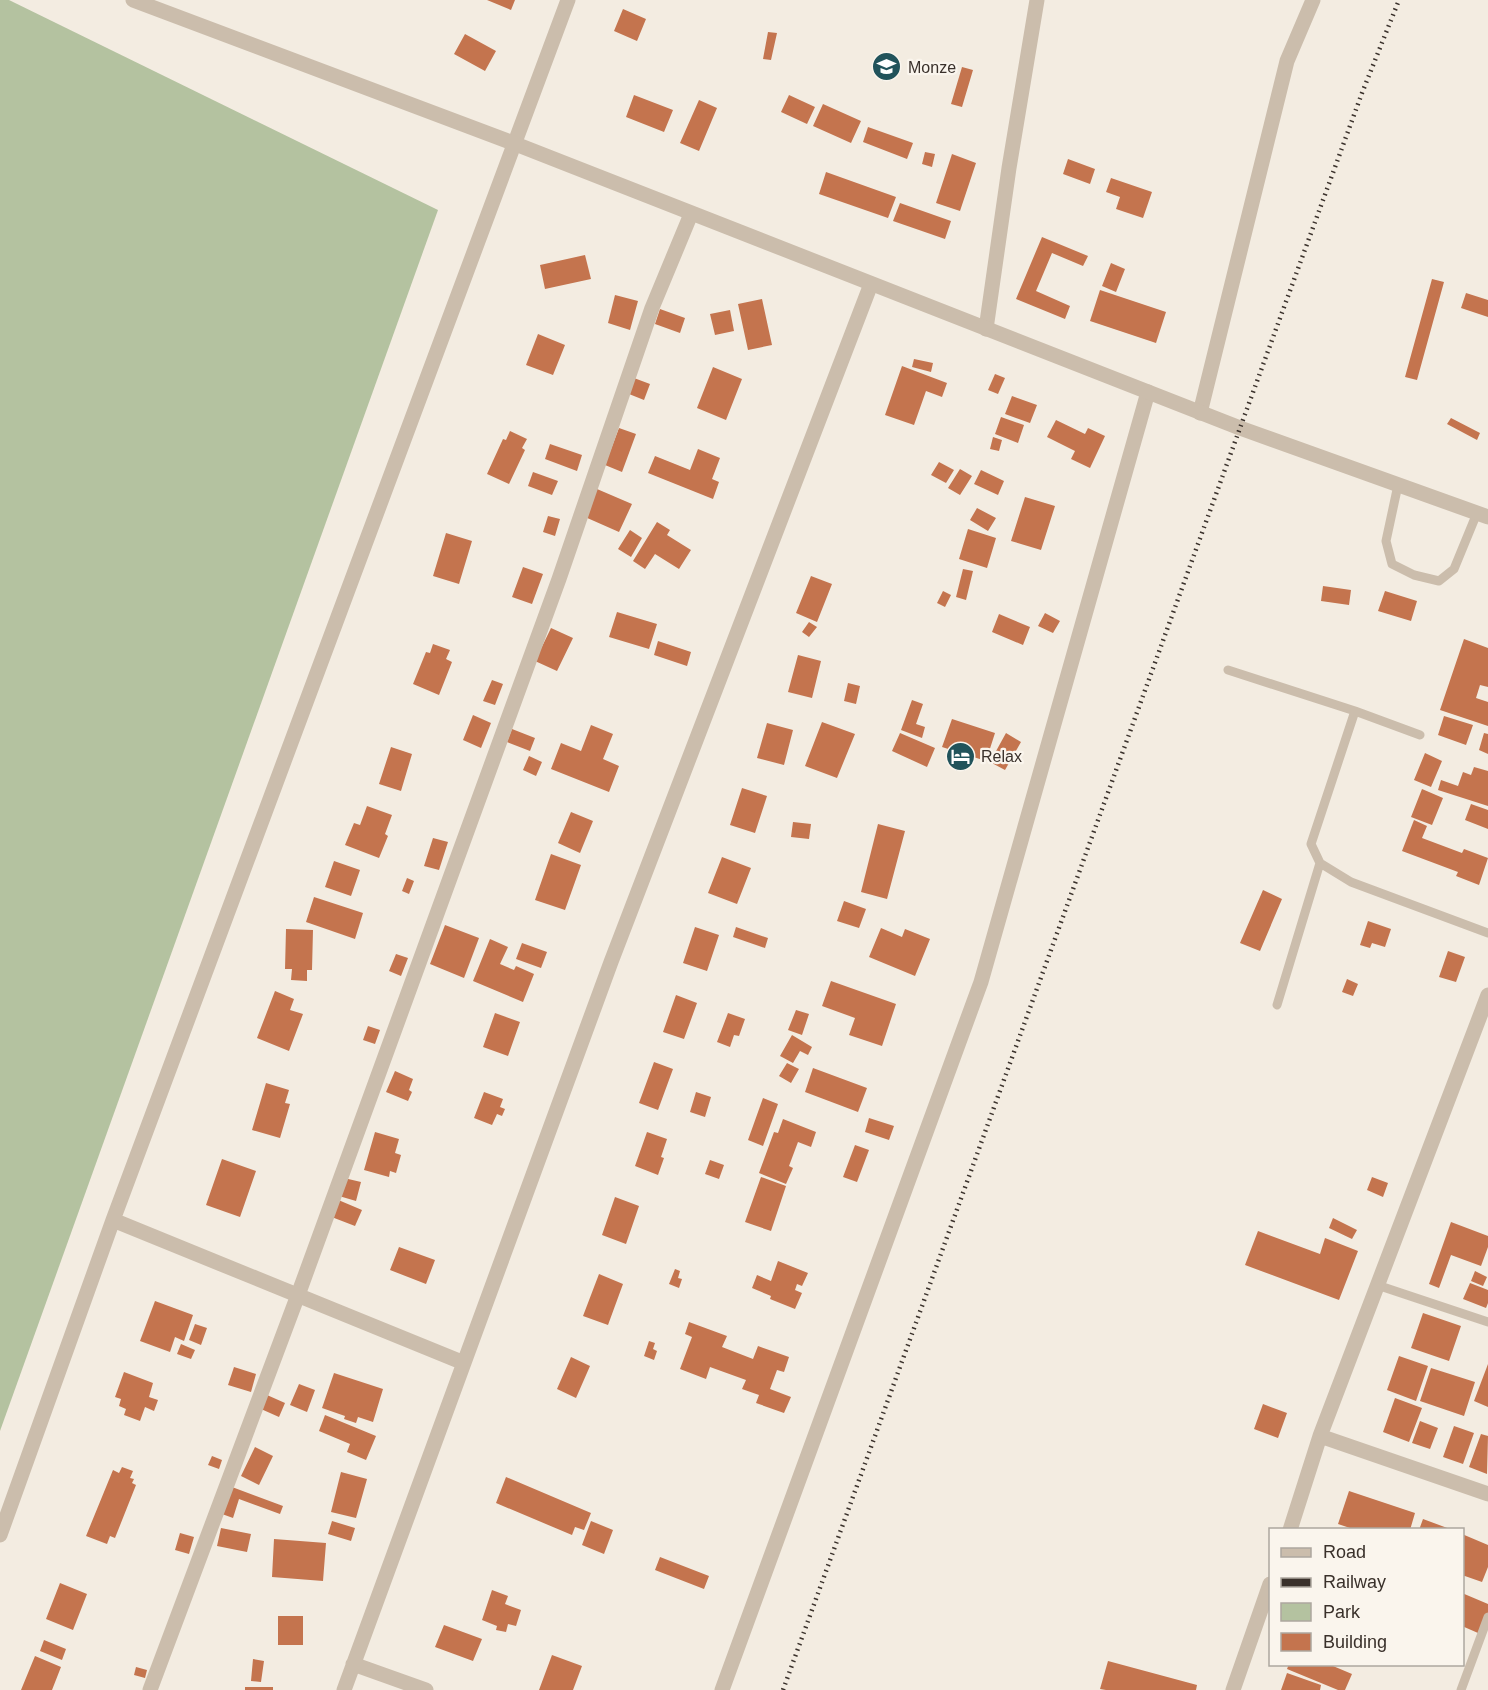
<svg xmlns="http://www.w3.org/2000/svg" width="1488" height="1690" viewBox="0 0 1488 1690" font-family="Helvetica,sans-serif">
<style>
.green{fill:#b4c2a0}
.building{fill:#c4744e}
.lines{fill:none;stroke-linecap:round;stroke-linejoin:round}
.service{stroke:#cbbdac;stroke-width:9}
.minor{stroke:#cbbdac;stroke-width:15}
.tertiary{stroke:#cbbdac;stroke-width:15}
.rail{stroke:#3a312b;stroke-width:4.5;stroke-dasharray:1.5 4.5;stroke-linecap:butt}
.labels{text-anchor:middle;stroke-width:4.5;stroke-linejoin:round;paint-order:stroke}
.poi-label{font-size:16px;fill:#3a312b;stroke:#faf5ed;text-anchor:start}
</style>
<rect width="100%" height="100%" fill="#f3ece1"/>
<path class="green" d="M0,0h9l429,210 -438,1221z"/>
<path class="building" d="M487,0h28l-4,10z
M623,9l23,10 -9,22 -23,-10z
M768,32l9,1 -6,27 -8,-1z
M465,34l31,17 -11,20 -31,-17z
M962,67l11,3 -11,37 -11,-3z
M634,95l39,15 -9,22 -38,-15z
M789,95l26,12 -8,17 -26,-12z
M699,100l18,8 -18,43 -19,-8z
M823,104l38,17 -10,22 -38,-17z
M868,127l45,16 -6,16 -44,-17z
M925,152l10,2 -3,13 -10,-3z
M952,154l24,9 -16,48 -24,-8z
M1068,159l27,10 -5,15 -27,-10z
M826,172l70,25 -8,21 -69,-24z
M1111,178l41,14 -9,26 -27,-9 4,-12 -14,-5z
M900,203l51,18 -6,18 -52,-18z
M1042,237l46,19 -5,10 -31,-13 -16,38 34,15 -5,13 -49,-20z
M585,255l6,24 -46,10 -5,-24z
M1111,263l14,6 -9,23 -14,-6z
M1432,279l12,3 -27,98 -12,-3z
M1100,290l66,22 -10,31 -66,-22z
M1466,293l22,7v17l-27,-9z
M615,295l23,6 -8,29 -22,-7z
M762,299l10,46 -24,5 -10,-46z
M660,309l25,9 -5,15 -25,-9z
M730,310l4,21 -19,4 -5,-21z
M538,334l27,11 -12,30 -27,-10z
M914,359l19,4 -2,9 -19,-5z
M902,366l45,17 -5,14 -16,-6 -12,34 -29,-10z
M713,367l29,12 -16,41 -29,-12z
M995,374l10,4 -7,16 -10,-4z
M634,378l16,6 -6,16 -15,-6z
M1012,396l25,9 -7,18 -25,-9z
M1001,417l23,8 -6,18 -23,-9z
M1451,418l29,15 -3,7 -30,-16z
M1056,420l29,14 3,-6 17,8 -15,32 -19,-9 4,-8 -28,-14z
M619,428l17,6 -14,38 -17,-7z
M510,431l17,8 -5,9 3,2 -16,34 -22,-10 16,-35 3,1z
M993,437l9,3 -3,11 -9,-2z
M550,444l32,11 -5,16 -32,-12z
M698,449l22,9 -8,21 7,3 -6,17 -65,-26 7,-17 35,14z
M939,462l15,8 -8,13 -15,-8z
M960,469l12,7 -12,19 -12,-7z
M981,470l23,11 -6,14 -24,-11z
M533,472l25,9 -6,14 -24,-9z
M597,489l35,15 -13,28 -34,-15z
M1025,497l30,9 -14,44 -30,-9z
M977,508l19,10 -8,13 -18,-11z
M548,516l12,3 -5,17 -12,-4z
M657,522l13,8 -3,5 24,15 -12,19 -24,-15 -10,15 -12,-8z
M968,529l28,9 -9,30 -28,-9z
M630,530l12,8 -11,19 -13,-8z
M446,533l26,8 -13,43 -26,-8z
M523,567l20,7 -11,30 -20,-7z
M963,569l10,2 -7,29 -10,-3z
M811,576l21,8 -15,38 -21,-9z
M1323,586l28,4 -2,15 -28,-4z
M943,591l8,4 -6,12 -8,-4z
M1385,591l32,10 -6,20 -33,-10z
M617,612l40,12 -8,25 -40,-12z
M1045,613l15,8 -7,12 -15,-7z
M999,614l31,13 -7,18 -31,-13z
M809,622l8,5 -8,10 -7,-5z
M551,628l22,10 -16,33 -22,-10z
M1464,639l24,9v39l-8,-2 -4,13 12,4v24l-48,-16z
M658,641l33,11 -4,14 -33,-11z
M433,644l17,6 -4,9 6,3 -13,33 -26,-11 13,-32 4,1z
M798,655l23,6 -9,37 -24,-6z
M492,680l11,4 -8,21 -12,-4z
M848,683l12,3 -4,18 -12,-3z
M912,700l11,4 -7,20 9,3 -3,11 -21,-8z
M473,715l18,8 -10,25 -18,-8z
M1444,716l29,9 -7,20 -28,-10z
M952,719l43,14 -9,28 -44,-14z
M822,722l33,12 -18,44 -32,-12z
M767,723l26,7 -9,35 -27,-7z
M591,725l22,9 -10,25 16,7 -10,26 -58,-23 10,-26 20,8z
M512,729l23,9 -5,13 -23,-9z
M900,733l35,15 -8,19 -35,-16z
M1006,733l15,9 -16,28 -15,-8z
M1484,733l4,1v20l-9,-4z
M391,747l21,7 -11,37 -22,-7z
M1425,753l17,8 -11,26 -17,-7z
M529,756l13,6 -6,14 -13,-6z
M1474,767l14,4v35l-50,-16 3,-10 17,6 5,-14 8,3z
M742,788l25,8 -12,37 -25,-8z
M1422,789l21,9 -11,27 -21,-8z
M1471,804l17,6v19l-23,-9z
M367,806l25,9 -7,19 3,2 -9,22 -34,-13 9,-22 6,2z
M571,812l22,9 -13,32 -22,-10z
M1414,820l13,6 -5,12 40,15 2,-4 24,9 -9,27 -23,-9 2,-4 -56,-21z
M793,822l18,2 -2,15 -18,-2z
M878,824l27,7 -18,68 -26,-7z
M433,838l15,4 -9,28 -15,-4z
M551,854l30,11 -16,45 -30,-10z
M722,857l29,11 -14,36 -29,-11z
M334,861l26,9 -9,26 -26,-9z
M407,878l7,3 -5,13 -7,-3z
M1263,890l19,9 -22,52 -20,-8z
M314,897l49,16 -8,26 -49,-17z
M844,901l22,8 -7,19 -22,-7z
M1368,921l23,8 -6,18 -13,-4 -2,5 -10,-3z
M445,925l34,13 -15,40 -34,-14z
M695,927l24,8 -12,36 -24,-8z
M736,927l32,11 -3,10 -32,-11z
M881,928l21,9 3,-8 25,10 -15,37 -46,-19z
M286,929l27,1 -1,40h-5v11l-16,-1 1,-11h-7z
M490,939l18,8 -8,17 14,6 2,-4 18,8 -11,28 -50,-21z
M522,943l25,9 -6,16 -25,-9z
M1448,951l17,6 -9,25 -17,-5z
M396,954l12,4 -7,18 -12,-5z
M1347,979l11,5 -5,12 -11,-4z
M831,981l65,23 -14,42 -33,-11 6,-17 -33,-12z
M275,991l19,8 -4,11 13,4 -14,37 -32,-13z
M676,995l21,8 -13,36 -21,-7z
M796,1010l13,4 -7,21 -14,-5z
M495,1013l25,9 -12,34 -25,-9z
M728,1013l17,6 -6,17 -5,-1 -4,12 -13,-5z
M368,1026l12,4 -5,14 -12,-4z
M792,1035l20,12 -4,8 -8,-4 -7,12 -13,-7z
M654,1062l19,7 -15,41 -19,-7z
M787,1063l12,6 -8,14 -12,-7z
M813,1068l54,20 -9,24 -53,-20z
M395,1071l18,8 -4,11 3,2 -4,9 -22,-9z
M266,1083l23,7 -4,13 5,1 -10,34 -28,-8z
M484,1092l19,7 -3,8 5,2 -3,7 -5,-2 -5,11 -18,-7z
M696,1092l15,5 -6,20 -15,-5z
M763,1098l15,6 -15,42 -15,-6z
M869,1118l25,8 -5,14 -24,-8z
M783,1119l33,13 -5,15 -13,-5 -9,24 4,2 -7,16 -27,-11 15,-41 4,1z
M375,1132l24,7 -4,14 6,2 -5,18 -6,-2 -1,6 -25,-7z
M647,1132l20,7 -6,18 3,1 -6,17 -23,-9z
M855,1145l14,5 -12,32 -14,-5z
M222,1159l34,12 -16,46 -34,-12z
M710,1160l14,5 -5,14 -14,-5z
M761,1177l25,9 -15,45 -26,-9z
M1372,1177l16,6 -5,14 -16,-7z
M344,1178l17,4 -5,19 -17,-5z
M615,1197l24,9 -13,38 -24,-9z
M336,1199l26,11 -7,16 -26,-10z
M1333,1218l24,12 -5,9 -23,-11z
M1451,1222l37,14v11l-7,19 -30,-11 -12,33 -10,-4z
M1258,1231l62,23 5,-16 33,13 -19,49 -94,-35z
M399,1247l36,13 -9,24 -36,-14z
M778,1261l30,12 -6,13 -5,-2 -2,6 7,3 -7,16 -25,-10 1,-3 -19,-8 5,-13 14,6z
M675,1269l5,2 -2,7 4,1 -3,9 -10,-4z
M1475,1271l12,6 -4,9 -12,-5z
M599,1274l24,10 -15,41 -25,-9z
M1470,1283l18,7v13l-2,5 -23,-9z
M155,1301l38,14 -9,26 -9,-4 -5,15 -30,-11z
M1423,1313l38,13 -12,35 -38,-13z
M689,1322l38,14 -5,11 31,12 5,-13 31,11 -5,15 -7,-2 -7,19 21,8 -7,16 -28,-10 3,-8 -17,-6 4,-9 -36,-13 -4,12 -26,-10 12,-32 -7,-3z
M195,1324l12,4 -6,17 -12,-5z
M649,1341l6,2 -2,6 4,2 -3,9 -10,-4z
M181,1344l14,6 -4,9 -14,-5z
M1399,1356l29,10 -12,35 -29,-11z
M571,1357l19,9 -14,32 -19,-9z
M1488,1364v43l-14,-6z
M234,1367l22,7 -5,18 -23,-7z
M1431,1368l44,14 -11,34 -44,-15z
M124,1372l29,11 -4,14 9,3 -4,11 -9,-4 -5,14 -16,-6 2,-6 -7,-3 2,-7 -6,-2z
M334,1373l49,16 -10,33 -15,-5 -2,6 -12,-4 1,-3 -23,-8z
M299,1384l16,6 -8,22 -17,-7z
M267,1395l18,8 -6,14 -18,-8z
M1395,1398l27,10 -13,34 -26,-10z
M1263,1404l24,9 -9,25 -24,-9z
M325,1415l51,21 -10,24 -19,-8 3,-8 -31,-13z
M1420,1421l18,7 -8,21 -18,-6z
M1454,1426l20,7 -11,31 -20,-7z
M1481,1434l7,2 -1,38 -18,-7z
M255,1447l18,9 -14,29 -18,-9z
M212,1456l10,4 -3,9 -11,-4z
M122,1467l11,4 -3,7 4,1 -2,4 4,2 -21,53 -5,-2 -3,8 -21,-8 27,-66 6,3z
M341,1472l26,7 -11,39 -25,-6z
M506,1477l85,36 -7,17 -9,-3 -3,8 -76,-32z
M232,1487l51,19 -3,8 -41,-15 -6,19 -11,-4z
M1349,1491l66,22 -5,17h-54l-18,-6z
M1423,1519l27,10v1h-31z
M332,1521l23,7 -4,13 -23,-7z
M591,1521l22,9 -9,24 -22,-9z
M221,1528l30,6 -4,18 -30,-6z
M180,1533l14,4 -5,17 -14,-4z
M1462,1534l26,11v22l-6,15 -20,-7z
M274,1539l52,4 -3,38 -51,-4z
M660,1557l49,19 -5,13 -49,-19z
M60,1583l27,11 -14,36 -27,-11z
M492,1590l16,6 -3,8 16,6 -5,16 -8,-2 -2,8 -10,-2 1,-4 -15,-6z
M1462,1593l26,11v9l-10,20 -16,-7z
M278,1616h25v29h-25z
M444,1625l38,14 -9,22 -38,-14z
M44,1640l22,9 -4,11 -22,-9z
M552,1655l30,11 -9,24h-34z
M35,1656l26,11 -9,23h-31z
M253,1659l11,2 -3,21 -10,-1z
M1108,1661l89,24 -1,5h-90l-6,-1z
M1289,1664h45l-1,2 19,8 -7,16h-7l-51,-21z
M136,1667l11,3 -2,8 -11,-3z
M1287,1673l34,12 -1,5h-39z
M245,1687h28v3h-28z"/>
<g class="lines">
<path class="service" d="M1398,485l-12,56 6,23 22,11 25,6 15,-12 23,-56
M1228,670l127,41 65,24
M1355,711l-44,133 9,19 31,19 137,51
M1277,1005l43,-142
M1377,1285l111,37
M1461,1690l27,-73"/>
<path class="minor" d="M986,329l23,-161 28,-168
M1200,413l87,-352 26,-61
M113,1220l351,143
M1320,1436l168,58
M1290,1530l30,-94 168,-441
M0,1535l113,-315 455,-1220
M353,1664l73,26
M150,1690l148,-395 261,-716 93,-271 39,-94
M344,1690l267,-728 260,-678
M722,1690l259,-708 167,-590
M1233,1690l37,-106"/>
<path class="tertiary" d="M133,0l380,143 727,285 248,89"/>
<path class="rail" d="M783,1690l457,-1262 122,-335 37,-93"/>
</g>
<defs>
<symbol id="school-disc" viewBox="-11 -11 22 22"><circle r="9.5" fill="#21535b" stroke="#faf5ed"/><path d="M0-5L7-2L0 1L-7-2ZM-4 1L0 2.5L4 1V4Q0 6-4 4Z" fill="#fff"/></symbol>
<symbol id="hotel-disc" viewBox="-11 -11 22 22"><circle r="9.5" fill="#21535b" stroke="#faf5ed"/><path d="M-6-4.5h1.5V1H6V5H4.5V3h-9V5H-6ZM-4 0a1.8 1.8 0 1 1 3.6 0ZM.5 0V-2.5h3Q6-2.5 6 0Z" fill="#fff"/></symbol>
</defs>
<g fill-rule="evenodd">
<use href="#school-disc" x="870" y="50" width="33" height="33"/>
<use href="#hotel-disc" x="944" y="740" width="33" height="33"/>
</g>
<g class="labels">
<g class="poi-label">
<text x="908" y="73">Monze</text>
<text x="981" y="762">Relax</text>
</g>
</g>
<rect x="1269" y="1528" width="195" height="138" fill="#faf5ed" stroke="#ada79f" stroke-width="1.5"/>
<rect x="1281" y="1548" width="30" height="9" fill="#cbbdac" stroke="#ada79f" stroke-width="1.5"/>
<text x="1323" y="1558" font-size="18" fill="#3a312b">Road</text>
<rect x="1281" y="1578" width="30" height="9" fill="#3a312b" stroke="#ada79f" stroke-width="1.5"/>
<text x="1323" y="1588" font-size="18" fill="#3a312b">Railway</text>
<rect x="1281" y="1603" width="30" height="18" fill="#b4c2a0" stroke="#ada79f" stroke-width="1.5"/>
<text x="1323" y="1618" font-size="18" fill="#3a312b">Park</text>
<rect x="1281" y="1633" width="30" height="18" fill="#c4744e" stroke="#ada79f" stroke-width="1.5"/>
<text x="1323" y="1648" font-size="18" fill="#3a312b">Building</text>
</svg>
